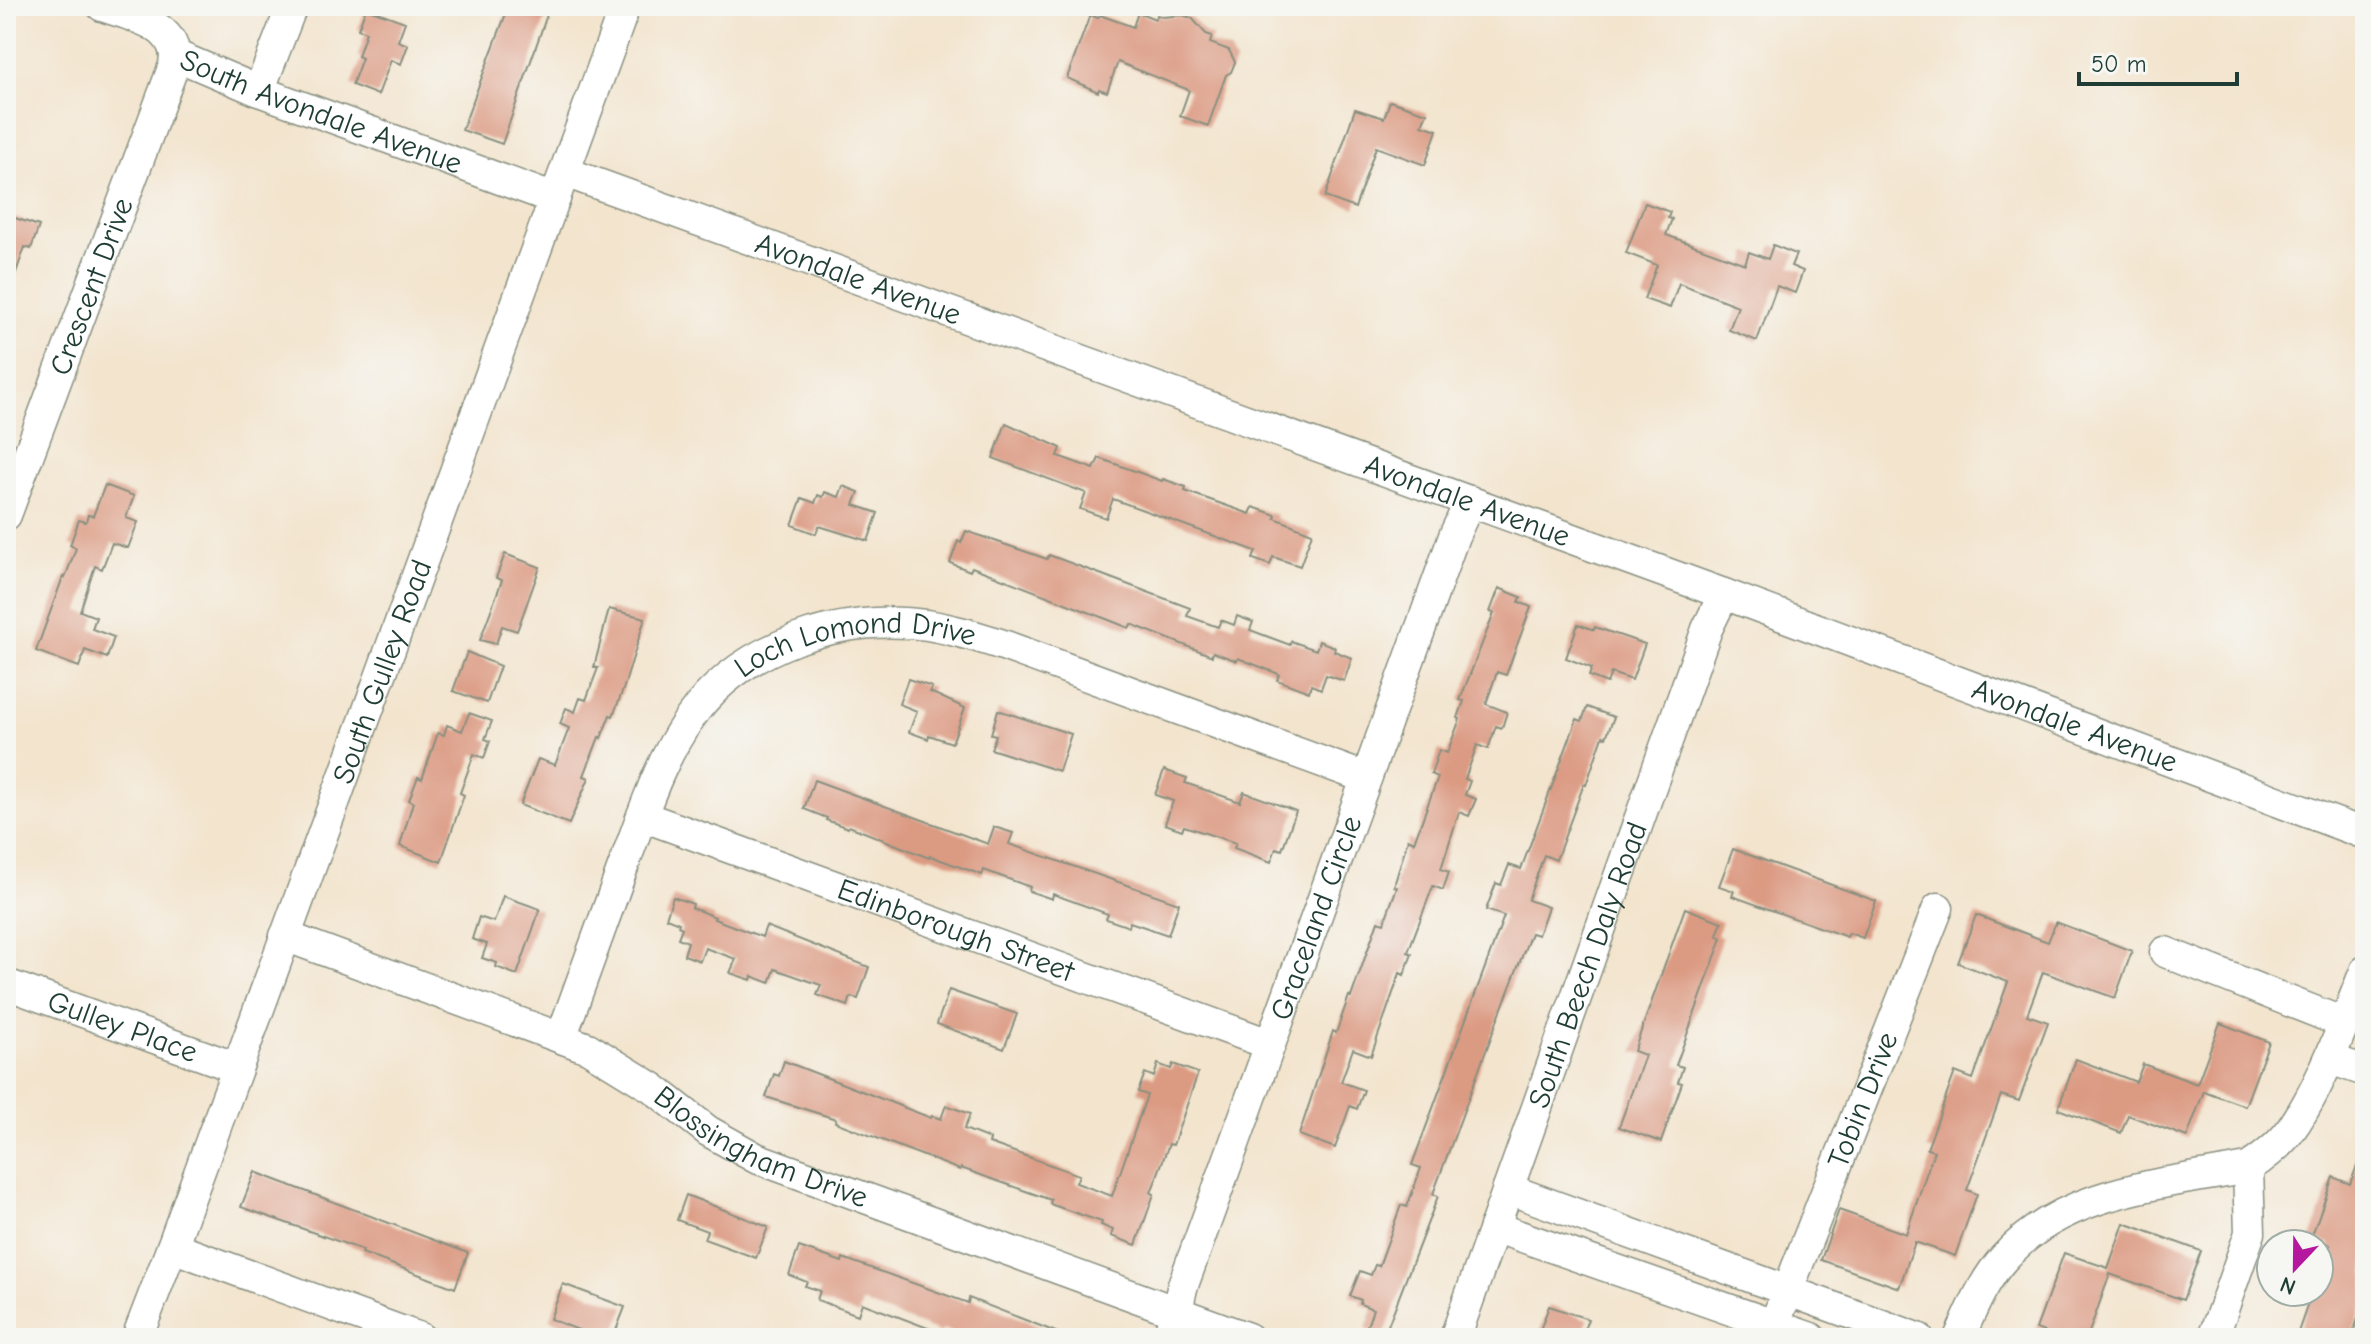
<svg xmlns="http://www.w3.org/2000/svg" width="2371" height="1344" viewBox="0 0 2371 1344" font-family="'Comic Neue',sans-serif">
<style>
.building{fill:#db9a82}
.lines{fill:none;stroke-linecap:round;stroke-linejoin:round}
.minor-casing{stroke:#899080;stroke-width:33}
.minor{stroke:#fff;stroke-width:30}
.labels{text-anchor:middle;stroke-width:6;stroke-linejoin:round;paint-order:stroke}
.street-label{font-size:30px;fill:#1f3d34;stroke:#f6f6f2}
</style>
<rect width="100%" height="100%" fill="#f6f6f2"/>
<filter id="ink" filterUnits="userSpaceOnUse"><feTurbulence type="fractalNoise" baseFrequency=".0125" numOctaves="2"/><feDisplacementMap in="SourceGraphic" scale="16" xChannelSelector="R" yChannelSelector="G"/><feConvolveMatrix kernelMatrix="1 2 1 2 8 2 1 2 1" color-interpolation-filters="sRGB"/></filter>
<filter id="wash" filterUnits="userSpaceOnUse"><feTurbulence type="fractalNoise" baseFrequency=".006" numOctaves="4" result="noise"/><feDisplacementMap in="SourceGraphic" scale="32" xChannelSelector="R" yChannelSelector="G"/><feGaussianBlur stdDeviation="1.8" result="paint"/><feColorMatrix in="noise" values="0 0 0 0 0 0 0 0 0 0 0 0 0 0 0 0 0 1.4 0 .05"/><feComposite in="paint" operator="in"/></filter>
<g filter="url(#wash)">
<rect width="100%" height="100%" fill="#f3e4cd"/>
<g id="blocks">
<path class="building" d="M516,6h34l-48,138 -40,-14 45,-119 7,2z
M366,8l39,14 -7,19 10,4 -7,19 -10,-4 -13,35 -26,-10 10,-27 -4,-2 8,-24 -8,-3z
M1138,12l17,7 2,-4 6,2 20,-2 9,3 14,16 6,2 -2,7 19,7 6,12 -4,10 -5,3 -18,51 -28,-10 9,-26 -71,-28 -11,30 -8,-3 -1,3 -31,-14 23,-63 8,3 2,-3 33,12z
M1390,101l37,12 -5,12 15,5 -12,35 -49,-18 -21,61 -30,-11 30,-88 29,9z
M1645,203l25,9 -2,6 4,1 -6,16 79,29 4,-12 19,7 5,-14 23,9 -5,12 12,5 -8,22 -18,-7 -20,55 -28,-11 9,-24 -59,-23 -9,25 -26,-9 13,-34 -31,-12z
M6,215l33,11 -8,23 -6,-2 -17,48h-2z
M1006,423l55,25 -3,8 36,13 5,-11 63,23 1,-2 23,8 -1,4 65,23 3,-7 23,8 -1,3 37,15 -12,33 -27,-9 -3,8 -17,-6 3,-8 -143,-52 -7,19 -26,-9 6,-16 -93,-35z
M105,485l29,11 -8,22 12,4 -10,26 -16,-5 -10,26 -7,-3 -15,45 16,6 -4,12 22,8 -7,21 -22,-8 -6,17 -43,-16 27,-74 2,1 11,-30 -6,-3 9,-25 7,2 2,-7 5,1z
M843,486l16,6 -5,13 24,8 -10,28 -49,-15 -3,8 -24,-9 10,-27 13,5 3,-8 5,2 2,-5 14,5z
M966,531l81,28 2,-4 59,22 82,31 -3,8 31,11 3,-7 13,5 3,-9 16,6 -3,8 40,15 1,-4 25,9 3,-9 16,6 -1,4 18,7 -8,23 -18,-6 -5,14 -10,-4 -2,7 -32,-12 2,-6 -41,-16 -1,3 -24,-9 -1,4 -81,-32 -2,4 -20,-8 -137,-53 -2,4 -20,-8 8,-22 3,2z
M505,554l35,13 -23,64 -15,-5 -6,18 -16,-4 22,-60 -6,-2z
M1499,588l22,9 -2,5 12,5 -25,68 -9,-3 -11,32 21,8 -5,16 -6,-2 -8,23 -11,-4 -12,34 5,2 -5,14 11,4 -7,17 -10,-4 -18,57 8,3 -6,18 -10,-4 -25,66 4,2 -8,21 -4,-2 -29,83 -18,-7 -12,33 23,8 -7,19 -7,-3 -15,42 -36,-13 34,-104 3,2 13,-37 2,1 27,-76 6,2 13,-36 -3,-1 14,-47 6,3 24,-65 -7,-3 8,-24 8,3 13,-34 -2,-1 6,-17 -4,-1 34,-87 -4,-1z
M609,609l36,9 -22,72 -10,26 -3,-1 -9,23 -2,-1 -15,39 5,2 -20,46 -49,-19 18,-46 17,6 14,-37 -9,-4 6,-16 9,4 5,-14 6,2 12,-32 -4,-1z
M1578,624l16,6 1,-3 50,17 -13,36 -21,-7 -4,10 -18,-7 3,-8 -26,-10z
M467,652l33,14 -13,37 -34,-12z
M908,679l24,8 -2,5 35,16 -13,35 -23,-8 -1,4 -19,-7 8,-21 -18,-7z
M1587,707l27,10 -8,20 -3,-1 -17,49 -2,-1 -28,76 -12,-5 -16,45 20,7 -10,28 -7,-2 -31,80 -67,181 5,2 -54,140 -18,-7 7,-20 -13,-5 1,-4 -11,-4 10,-25 11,4 4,-10 4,1 22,-61 6,2 14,-39 -9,-3 92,-249 -18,-6 10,-27 5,2 8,-20 12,4 56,-150 5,2z
M998,710l73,24 -12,37 -68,-22 5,-14 -5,-1z
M469,713l23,8 -7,18 5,2 -6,17 -10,-4 -14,39 4,2 -23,67 -41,-16 13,-44 -4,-2 9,-23 4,2 16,-46 6,2 3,-10 15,6z
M1164,770l23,8 -2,5 55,19 4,-10 52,19 -14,39 -6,-2 -5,14 -37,-14 2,-5 -52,-17 -2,4 -17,-6 8,-23 -18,-6z
M814,780l174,64 6,-17 19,6 -4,11 170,59 -11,32 -38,-13 -1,5 -23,-8 2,-5 -55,-20 -1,5 -23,-8 1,-4 -46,-17 -2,5 -52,-19 -1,2 -80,-32 -1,2 -22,-8 1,-2 -23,-9z
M1733,849l143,52 -13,37 -14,-5 -2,4 -115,-41 2,-5 -15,-5z
M503,896l37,13 -23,66 -21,-8 1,-4 -15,-5 5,-14 -15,-5 7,-22 15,5z
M673,897l20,7 -1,4 23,9 -1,2 48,18 4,-11 103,41 -11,32 -7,-2 -3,9 -31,-11 4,-10 -46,-16 -5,14 -18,-7 -1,4 -21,-7 6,-14 -31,-11 -5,13 -16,-6 4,-13 -10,-4 4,-10 -4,-2 1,-3 -13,-5z
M1685,908l37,14 -5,13 5,3 -46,127 7,2 -5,15 4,1 -21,59 -42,-15 26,-72 -11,-4z
M1976,915l72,27 8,-20 76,29 -17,47 -72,-26 -16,43 21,7 -29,79 -18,-6 -34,95 10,4 -22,62 -40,-14 -16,46 -78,-28 18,-50 67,24 28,-83 -7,-2 28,-77 18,7 35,-97 -50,-19z
M949,990l68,24 -13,35 -67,-25z
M2220,1023l49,19 -24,64 -41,-15 -17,46 -59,-22 -7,18 -63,-24 18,-50 60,23 7,-18 54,20z
M784,1061l147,57 1,-2 9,3 5,-14 24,9 -6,15 26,10 -1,4 90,32 -3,8 36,13 35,-101 -9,-3 7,-19 9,4 4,-13 13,5 2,-5 25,9 -25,72 -4,-1 -18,49 3,1 -18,51 -25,-9 2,-6 -12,-5 1,-3 -52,-18 1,-4 -90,-32 -1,2 -125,-48 1,-3 -70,-22 8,-23 5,2z
M2363,1150h2v150l-14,38h-55l16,-46h7v-18l11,-29 -19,-7 22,-61 17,7z
M255,1172l213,81 -13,35 -93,-35 1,-3 -122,-43z
M686,1195l82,32 -12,31 -52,-19 3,-8 -30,-11z
M2124,1223l77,28 -18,49 -73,-26 -23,64h-27l-24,-9 28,-76 44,15z
M799,1247l43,15 1,-4 125,45 1,-5 102,40h-105l-23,-9 -2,4 -79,-30 -4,12 -41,-15 3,-9 -15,-5 2,-4 -18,-7z
M563,1284l62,23 -12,31h-14l-49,-19z
M1549,1306l39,13 -7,19h-44z"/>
</g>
</g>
<g filter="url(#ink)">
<use href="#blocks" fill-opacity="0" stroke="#899080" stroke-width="2"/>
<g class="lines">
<defs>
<g id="minor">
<path id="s1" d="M102,6c27,10 69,16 73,49l84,36 296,108"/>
<path d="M259,91l33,-85"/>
<path id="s2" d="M565,172l1159,422 641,240"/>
<path id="s3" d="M6,515l168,-450 1,-10"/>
<path id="s4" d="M642,816l627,228"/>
<path id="s5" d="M285,936l303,112 65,40 55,43 48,27 492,180"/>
<path id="s6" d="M6,984l231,84"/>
<path d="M2351,1006l14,-35"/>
<path id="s7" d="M561,1038c22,-61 44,-122 66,-182 18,-48 33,-96 63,-138 51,-73 151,-105 237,-93 26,4 51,12 76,20l363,133"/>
<path d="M2330,1059l35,12"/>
<path d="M1508,1189l410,149"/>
<path d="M1494,1227l317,111"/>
<path d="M172,1247l248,91"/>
<path id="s8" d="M137,1338l35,-91 453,-1241"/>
<path id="s9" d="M1167,1338l10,-26 5,-24 272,-752 16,-35"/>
<path id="s10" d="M1455,1338l252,-709 17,-35"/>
<path id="s11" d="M1769,1338l169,-430"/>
<path d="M1959,1338c13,-28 24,-57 45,-80 60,-68 160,-74 244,-90 15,-10 31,-22 42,-37 23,-32 40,-72 54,-108l-179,-71"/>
<path d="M2213,1338l37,-105 -2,-65"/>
</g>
</defs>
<use href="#minor" class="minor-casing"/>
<use href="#minor" class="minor"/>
</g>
</g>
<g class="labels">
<g class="street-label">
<text dy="10" stroke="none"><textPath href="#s1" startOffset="250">South Avondale Avenue</textPath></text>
<text dy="10" stroke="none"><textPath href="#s2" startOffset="312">Avondale Avenue</textPath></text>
<text dy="10" stroke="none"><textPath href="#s3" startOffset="244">Crescent Drive</textPath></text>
<text dy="10" stroke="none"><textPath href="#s2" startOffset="960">Avondale Avenue</textPath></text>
<text dy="10" stroke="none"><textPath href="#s7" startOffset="538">Loch Lomond Drive</textPath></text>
<text dy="10" stroke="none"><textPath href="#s8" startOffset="710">South Gulley Road</textPath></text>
<text dy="10" stroke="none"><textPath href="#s2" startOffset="1608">Avondale Avenue</textPath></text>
<text dy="10" stroke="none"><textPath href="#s9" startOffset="446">Graceland Circle</textPath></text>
<text dy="10" stroke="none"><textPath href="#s4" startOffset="334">Edinborough Street</textPath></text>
<text dy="10" stroke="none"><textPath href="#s10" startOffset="396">South Beech Daly Road</textPath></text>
<text dy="10" stroke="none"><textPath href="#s6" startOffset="124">Gulley Place</textPath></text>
<text dy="10" stroke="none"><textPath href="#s11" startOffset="256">Tobin Drive</textPath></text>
<text dy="10" stroke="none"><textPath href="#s5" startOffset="524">Blossingham Drive</textPath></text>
</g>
</g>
<rect width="2371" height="1344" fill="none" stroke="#f6f6f2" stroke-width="32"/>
<g transform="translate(2295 1268) rotate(202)"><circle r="38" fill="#f6f6f2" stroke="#a0aca6" stroke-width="2"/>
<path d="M0-6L14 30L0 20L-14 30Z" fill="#b5179e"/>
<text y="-12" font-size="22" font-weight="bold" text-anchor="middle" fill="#1f3d34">N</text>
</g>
<path d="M2079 72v12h158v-12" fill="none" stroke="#1f3d34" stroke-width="4"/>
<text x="2091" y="72" font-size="24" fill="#1f3d34" stroke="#f6f6f2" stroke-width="6" paint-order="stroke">50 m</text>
</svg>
